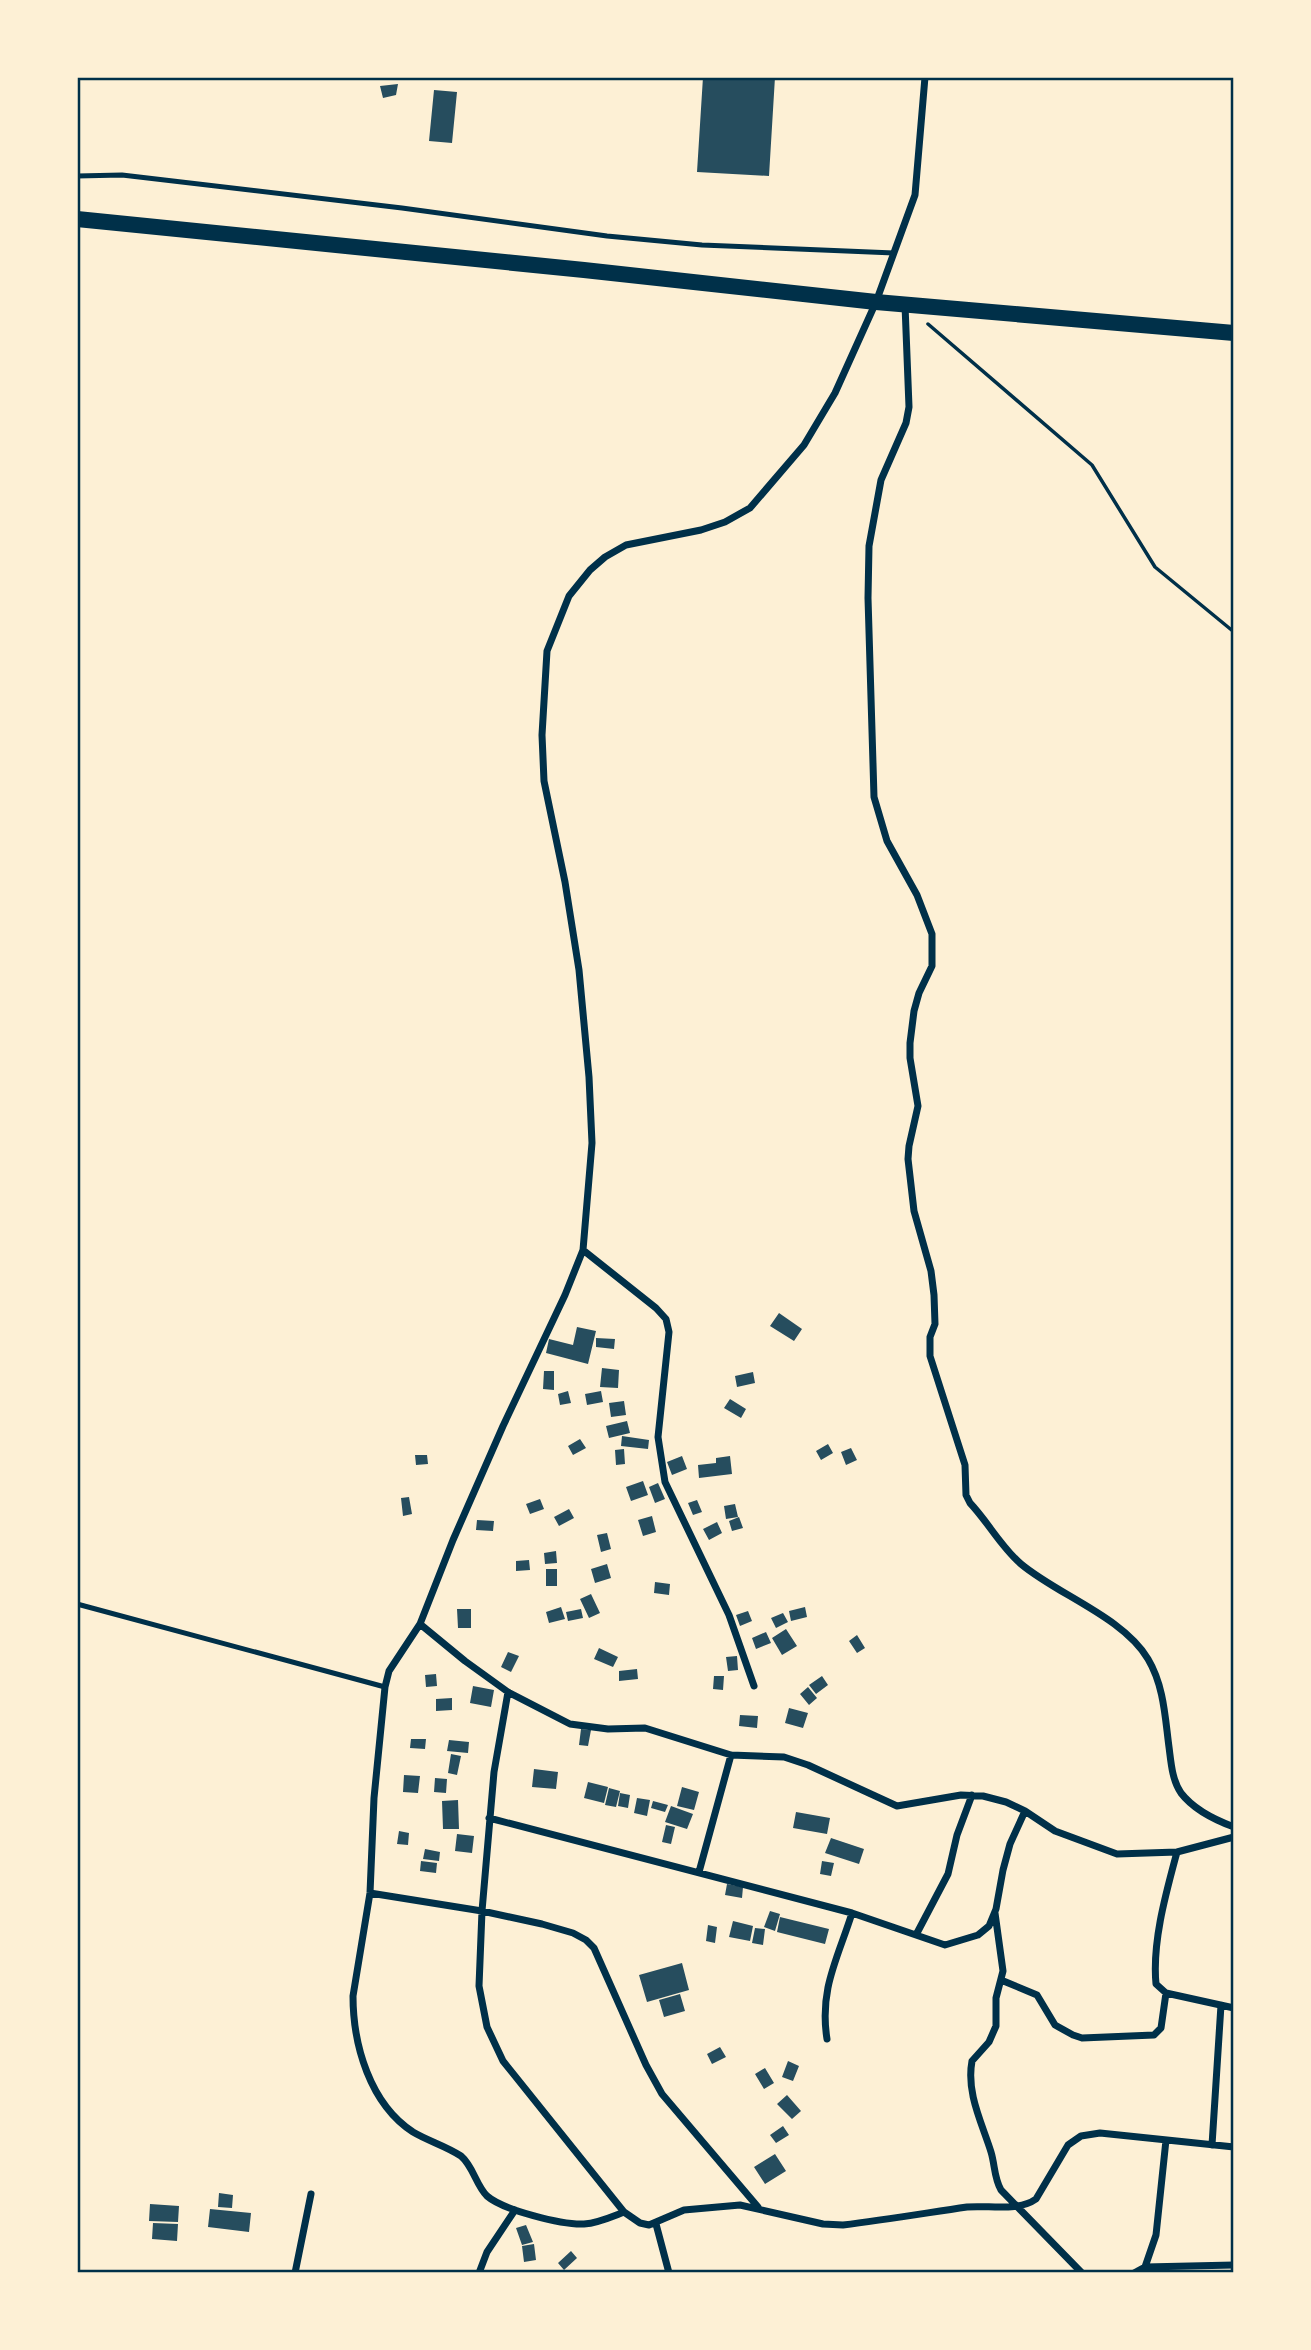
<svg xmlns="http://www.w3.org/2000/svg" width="1311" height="2350" viewBox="0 0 1311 2350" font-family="Karla,sans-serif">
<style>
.building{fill:#264d5e}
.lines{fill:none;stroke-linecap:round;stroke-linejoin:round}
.path{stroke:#003049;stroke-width:3.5}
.service{stroke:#003049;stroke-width:5}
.minor{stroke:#003049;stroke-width:7}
.primary{stroke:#003049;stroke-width:16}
.neatline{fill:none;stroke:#003049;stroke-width:2.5}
</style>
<rect width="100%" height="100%" fill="#fdf0d5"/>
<path class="building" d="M703,77h72l-6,99 -72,-4z
M398,84l-2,11 -13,3 -3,-12z
M434,90l23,2 -5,51 -23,-2z
M779,1313l23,16 -8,12 -24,-15z
M577,1327l19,4 -8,33 -42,-11 3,-14 24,6z
M596,1338l19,1 -1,10 -18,-2z
M602,1368l17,2 -1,18 -18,-1z
M544,1371h10v19l-11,-1z
M753,1372l2,11 -18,4 -2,-11z
M568,1391l3,12 -11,2 -2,-11z
M601,1391l2,11 -16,3 -2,-11z
M730,1399l16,10 -5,9 -17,-10z
M624,1401l2,14 -15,2 -2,-14z
M627,1421l3,12 -21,5 -3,-12z
M622,1436l27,4 -1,9 -27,-3z
M580,1439l6,9 -13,7 -5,-9z
M828,1444l5,9 -12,7 -5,-9z
M851,1448l6,12 -11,5 -5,-13z
M624,1449l1,15 -9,1 -1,-15z
M415,1455h12l1,9 -12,1z
M682,1456l5,13 -15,6 -5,-13z
M730,1456l2,18 -33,4 -1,-13 18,-2v-5z
M643,1481l5,14 -17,6 -5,-14z
M658,1483l7,16 -10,4 -6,-16z
M409,1497l3,17 -9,2 -2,-18z
M540,1499l4,10 -14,5 -4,-10z
M697,1500l5,12 -9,3 -5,-12z
M735,1504l3,13 -12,2 -2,-13z
M569,1509l5,9 -15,8 -5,-9z
M652,1516l4,16 -13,4 -5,-16z
M739,1517l4,11 -11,3 -3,-10z
M477,1520l17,1 -1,10 -17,-1z
M717,1522l5,11 -13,7 -6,-11z
M607,1533l4,16 -10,3 -4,-17z
M556,1551l1,12 -12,1 -1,-11z
M529,1560l1,10 -14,1v-10z
M607,1564l4,14 -16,5 -4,-14z
M546,1569h11v17h-11z
M655,1582l15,2 -1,11 -15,-2z
M591,1594l9,19 -11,5 -9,-19z
M561,1607l4,12 -16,4 -3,-11z
M805,1607l2,10 -16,4 -2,-10z
M457,1609h14v19h-13z
M581,1609l2,9 -15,3 -2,-9z
M748,1611l4,10 -12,5 -4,-11z
M783,1613l5,9 -12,6 -5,-10z
M786,1629l11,17 -15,9 -10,-17z
M766,1632l5,11 -15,6 -4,-11z
M857,1635l8,13 -8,5 -8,-12z
M599,1648l19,9 -5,10 -19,-8z
M508,1652l11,4 -8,16 -10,-5z
M737,1656l1,14 -10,1 -2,-14z
M637,1669l1,10 -19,2v-10z
M436,1674l1,12 -11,1 -1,-12z
M714,1676h10l-1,14 -10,-1z
M822,1676l6,9 -12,9 -7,-9z
M473,1686l21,4 -3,17 -21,-4z
M808,1687l9,11 -8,7 -9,-11z
M452,1698v12l-16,1v-12z
M789,1708l19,5 -5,15 -18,-5z
M740,1715l18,1 -1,12 -18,-2z
M581,1729l10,1 -3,16 -9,-1z
M411,1739h15l-1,10 -15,-1z
M449,1740l20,2 -1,11 -21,-2z
M451,1754l10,2 -4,19 -9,-2z
M534,1769l24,3 -2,17 -24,-2z
M404,1775l16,1 -2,17 -15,-1z
M435,1778l12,1 -1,14 -12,-1z
M588,1782l20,5 -4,16 -20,-5z
M682,1787l17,5 -5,18 -17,-4z
M609,1788l11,3 -4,16 -11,-2z
M620,1793l10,2 -2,13 -10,-2z
M637,1798l13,2 -3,16 -13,-3z
M458,1800l1,29h-16l-1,-28z
M653,1801l15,4 -3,7 -14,-4z
M671,1806l22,8 -6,15 -22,-7z
M796,1812l34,6 -3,16 -34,-6z
M666,1825l9,2 -4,17 -9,-2z
M399,1831l10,2 -1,12 -11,-1z
M457,1834l17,2 -2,17 -17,-2z
M831,1838l33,11 -5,15 -34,-11z
M425,1849l15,3 -1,9 -16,-2z
M421,1861l16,2 -1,10 -16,-2z
M822,1861l12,2 -3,13 -11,-2z
M727,1884l16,3 -1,11 -17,-3z
M770,1911l10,3 -5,17 -11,-4z
M780,1917l49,12 -4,15 -48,-12z
M733,1921l20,5 -3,15 -21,-4z
M708,1925l9,2 -2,16 -9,-2z
M755,1928l10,1 -2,16 -11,-2z
M682,1963l7,27 -42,12 -8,-27z
M680,1994l5,17 -21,6 -5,-17z
M720,2047l6,10 -14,7 -5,-10z
M788,2061l11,5 -6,15 -11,-4z
M765,2068l9,15 -10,6 -9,-15z
M787,2095l14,16 -9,8 -15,-15z
M783,2126l6,9 -13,8 -6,-8z
M775,2154l11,17 -21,13 -11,-17z
M219,2193l14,2 -1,13 -14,-1z
M150,2204l29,2 -1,16 -29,-1z
M210,2209l41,4 -2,19 -41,-5z
M153,2223l25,1 -1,17 -25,-2z
M526,2225l7,17 -11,3 -6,-17z
M534,2244l2,16 -12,2 -2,-16z
M571,2251l6,7 -13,12 -6,-7z"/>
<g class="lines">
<path class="path" d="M928,324l164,141 63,102 79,65"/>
<path class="service" d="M77,176l45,-1 280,33 205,28 95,9 192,8
M77,1604l308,83"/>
<path class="minor" d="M905,305l4,102 -3,16 -25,57 -12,66 -1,52 6,199 13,44 30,54 15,39v32l-13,27 -5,18 -4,32v15l8,48 -9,40 -1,13 6,52 17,60 3,24 1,29 -5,13v19l35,109 1,30 4,8c18,19 31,44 51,61 37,31 102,53 127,95 16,27 17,58 21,88 2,15 3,33 12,46 13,17 34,27 53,34
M583,1250l73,58 10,11 3,13 -11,105 7,45 64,133 25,71
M420,1624l45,37 43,31 62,32 38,5 37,-1 86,27 53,2 24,8 89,41 64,-11 22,1 23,6 19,9 30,20 62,23 60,-2 57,-15
M508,1692l-14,80 -12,139 -3,75 8,41 16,34 121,151 16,11 9,2 35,-15 56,-5 83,19 20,1c42,-5 83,-12 124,-18 22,-2 51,5 69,-8l32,-54 13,-9 19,-3 134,14
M489,1818l363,95 93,32 33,-10 11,-9 7,-17 7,-39 7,-26 15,-33
M1177,1852c-11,41 -25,90 -21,132l10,9 68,15
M699,1872l32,-117
M370,1893l112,18 60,13 31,9 13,7 8,8 52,117 16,29 96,113
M995,1913l8,58 -7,27v28l-7,16 -17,19c-6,32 10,62 19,91 4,13 3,26 10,38l81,83
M917,1933l31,-59 9,-39 15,-40
M1001,1980l36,15 18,30 18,10 9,3 72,-3 7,-7 5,-35
M827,2039c-8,-50 11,-81 25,-126
M1212,2145l9,-140
M624,2212c-13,5 -26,11 -40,12 -22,1 -81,-14 -97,-28 -11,-11 -14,-30 -26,-40 -15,-10 -33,-15 -48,-24 -43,-28 -60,-87 -60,-136l17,-103 4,-95 11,-111 4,-16 31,-47 33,-84 50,-114 62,-131 18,-45 9,-107 -3,-66 -10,-107 -14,-88 -21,-101 -2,-46 5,-84 22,-55 21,-26 15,-13 21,-12 75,-15 24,-8 25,-14 54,-63 31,-52 41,-91 39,-107 10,-118
M656,2224l13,49
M1145,2267l11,-32 10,-95
M295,2273l16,-79
M479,2273l8,-21 28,-42
M1134,2273l11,-6 89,-2"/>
<path class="primary" d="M77,219l507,51 292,32 358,31"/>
</g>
<rect width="1311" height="2350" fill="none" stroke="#fdf0d5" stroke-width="158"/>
<rect x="79" y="79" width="1153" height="2192" class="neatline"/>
</svg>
